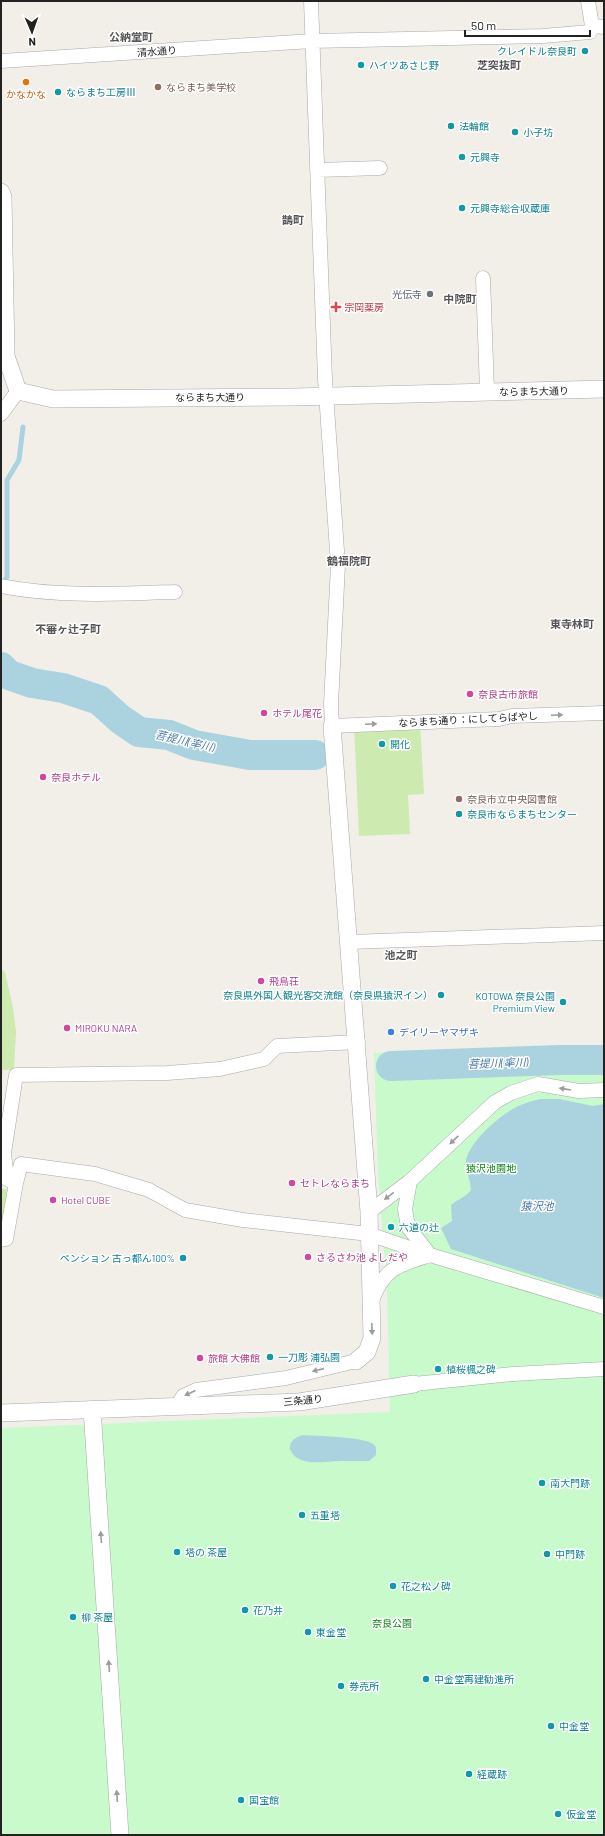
<svg xmlns="http://www.w3.org/2000/svg" width="605" height="1836" viewBox="0 0 605 1836" font-family="Barlow,'Noto Sans JP',sans-serif">
<style>
.grass{fill:#cdebb0}
.park{fill:#c8facc}
.water{fill:#aad3df}
.lines{fill:none;stroke-linecap:round;stroke-linejoin:round}
.stream{stroke:#aad3df;stroke-width:5}
.river{stroke:#aad3df;stroke-width:30}
.minor-casing{stroke:#a9a9a9;stroke-width:15}
.tertiary-casing{stroke:#a9a9a9;stroke-width:18}
.minor{stroke:#fff;stroke-width:14}
.tertiary{stroke:#fff;stroke-width:17}
.oneway{fill:#9c9c9c}
.culture-dot{fill:#0f9aa8;stroke:#fff;stroke-width:1.5}
.food-dot{fill:#e8710a;stroke:#fff;stroke-width:1.5}
.education-dot{fill:#8d6e63;stroke:#fff;stroke-width:1.5}
.worship-dot{fill:#6b7280;stroke:#fff;stroke-width:1.5}
.health-dot{fill:#e0444e;stroke:#fff;stroke-width:1.5}
.hotel-dot{fill:#d1479c;stroke:#fff;stroke-width:1.5}
.shop-dot{fill:#3f7fe0;stroke:#fff;stroke-width:1.5}
.labels{text-anchor:middle;stroke-width:3;stroke-linejoin:round;paint-order:stroke}
.street-label{font-size:10px;fill:#222;stroke:#fff}
.culture-label{font-size:10px;fill:#0d838f;stroke:#fff;text-anchor:start}
.education-label{font-size:10px;fill:#785e54;stroke:#fff;text-anchor:start}
.food-label{font-size:10px;fill:#c56008;stroke:#fff}
.worship-label{font-size:10px;fill:#5b616d;stroke:#fff;text-anchor:end}
.health-label{font-size:10px;fill:#be3a42;stroke:#fff;text-anchor:start}
.hotel-label{font-size:10px;fill:#b23c85;stroke:#fff;text-anchor:start}
.shop-label{font-size:10px;fill:#366cbe;stroke:#fff;text-anchor:start}
.park-label{font-size:10px;fill:#0c8416;stroke:#fff}
.neighbourhood-label{font-size:11px;font-weight:bold;fill:#555;stroke:#fff}
.water-label{font-size:11px;font-style:italic;fill:#4a7aab;stroke:#fff}
</style>
<rect width="100%" height="100%" fill="#f2efe9"/>
<path class="grass" d="M420,722l4,72 -16,1 2,39 -51,2 -5,-111z
M1,969l4,3 8,36 3,24 -2,38h-11l-2,14z
M1,1189h6l-4,36 -2,4z"/>
<path class="park" d="M374,1053l230,3v779h-603v-407l389,-16 -3,-122 -9,-116z"/>
<path class="water" d="M541,1099h18l34,7 11,-2v194l-153,-49 -10,-21 11,-7 -1,-16c7,-6 15,-8 20,-15 0,-10 -7,-21 -5,-30 5,-21 40,-51 60,-57 5,-2 10,-3 15,-4z
M303,1435c13,1 62,2 70,9 4,2 3,7 3,11l-7,6c-9,0 -19,0 -28,0 -16,0 -44,7 -51,-12 -1,-8 6,-12 13,-14z"/>
<g class="lines">
<path class="stream" d="M2,586l5,-9v-97l12,-20 4,-33"/>
<path class="river" d="M1,667l8,8 23,8 31,5 36,12 21,19 19,13 30,3 25,10 56,10h65
M391,1066l168,-6h45"/>
<defs>
<path id="minor" d="M311,1l14,378 13,186 -7,139 1,22 167,-7 13,-3 92,-3
M588,1l4,25 12,1
M1,61l311,-20 231,-5 47,-4 2,-6
M317,170l63,-2
M483,278l4,113
M1,414l17,-23
M1,586c57,11 117,8 174,6
M350,942l254,-9
M16,1183l-9,-4 -3,-26 12,-78 151,-2 53,-4 44,-10 13,-13 81,-4
M369,1212l41,-31
M1,1240l5,-1 10,-56 5,-19 74,10 54,16 36,20 58,10 126,14 61,21 174,52
M373,1298c12,-31 27,-33 57,-43l-22,-28 -3,-18 5,-28 85,-79 16,-9 27,-9 41,7 25,-1
M414,1384l99,-10 91,-5
M177,1406l6,-10 13,-6 90,-12 70,-17"/>
<path id="tertiary" d="M1,192l2,5 3,159 12,35 35,8 241,-2 310,-8
M332,726l37,486 3,126 -5,14 -11,9
M92,1409l28,426
M1,1413l298,-11 115,-18"/>
</defs>
<use href="#minor" class="minor-casing"/>
<use href="#tertiary" class="tertiary-casing"/>
<use href="#minor" class="minor"/>
<use href="#tertiary" class="tertiary"/>
</g>
<defs><path id="oneway-solid" d="M-6-.8H1V-3.2L6.5 0L1 3.2V.8H-6Z"/></defs>
<g class="oneway">
<use href="#oneway-solid" transform="translate(557 715) rotate(-2)"/>
<use href="#oneway-solid" transform="translate(371 724) rotate(-2)"/>
<use href="#oneway-solid" transform="translate(565 1089) rotate(-171)"/>
<use href="#oneway-solid" transform="translate(454 1140) rotate(137)"/>
<use href="#oneway-solid" transform="translate(389 1196) rotate(143)"/>
<use href="#oneway-solid" transform="translate(372 1329) rotate(88)"/>
<use href="#oneway-solid" transform="translate(318 1370) rotate(167)"/>
<use href="#oneway-solid" transform="translate(190 1393) rotate(156)"/>
<use href="#oneway-solid" transform="translate(101 1537) rotate(-94)"/>
<use href="#oneway-solid" transform="translate(109 1666) rotate(-94)"/>
<use href="#oneway-solid" transform="translate(117 1796) rotate(-94)"/>
</g>
<g class="culture-dot">
<circle cx="585" cy="51" r="4"/>
<circle cx="361" cy="65" r="4"/>
<circle cx="58" cy="92" r="4"/>
<circle cx="451" cy="126" r="4"/>
<circle cx="515" cy="132" r="4"/>
<circle cx="462" cy="157" r="4"/>
<circle cx="462" cy="208" r="4"/>
<circle cx="382" cy="744" r="4"/>
<circle cx="459" cy="814" r="4"/>
<circle cx="441" cy="995" r="4"/>
<circle cx="563" cy="1002" r="4"/>
<circle cx="391" cy="1227" r="4"/>
<circle cx="183" cy="1258" r="4"/>
<circle cx="270" cy="1357" r="4"/>
<circle cx="438" cy="1369" r="4"/>
<circle cx="542" cy="1483" r="4"/>
<circle cx="302" cy="1515" r="4"/>
<circle cx="177" cy="1552" r="4"/>
<circle cx="547" cy="1554" r="4"/>
<circle cx="393" cy="1586" r="4"/>
<circle cx="245" cy="1610" r="4"/>
<circle cx="73" cy="1617" r="4"/>
<circle cx="308" cy="1632" r="4"/>
<circle cx="426" cy="1679" r="4"/>
<circle cx="341" cy="1686" r="4"/>
<circle cx="551" cy="1726" r="4"/>
<circle cx="469" cy="1774" r="4"/>
<circle cx="241" cy="1800" r="4"/>
<circle cx="558" cy="1814" r="4"/>
</g>
<circle class="food-dot" cx="26" cy="82" r="4"/>
<g class="education-dot">
<circle cx="158" cy="87" r="4"/>
<circle cx="459" cy="799" r="4"/>
</g>
<circle class="worship-dot" cx="430" cy="294" r="4"/>
<path class="health-dot" d="M334 301h4v4h4v4h-4v4h-4v-4h-4v-4h4z"/>
<g class="hotel-dot">
<circle cx="470" cy="694" r="4"/>
<circle cx="264" cy="713" r="4"/>
<circle cx="43" cy="777" r="4"/>
<circle cx="261" cy="981" r="4"/>
<circle cx="67" cy="1028" r="4"/>
<circle cx="292" cy="1183" r="4"/>
<circle cx="53" cy="1200" r="4"/>
<circle cx="308" cy="1257" r="4"/>
<circle cx="200" cy="1358" r="4"/>
</g>
<circle class="shop-dot" cx="391" cy="1032" r="4"/>
<g class="labels">
<g class="street-label">
<text transform="translate(157 51) rotate(-4)" y="4">清水通り</text>
<text transform="translate(534 391) rotate(-1)" y="4">ならまち大通り</text>
<text x="210" y="401">ならまち大通り</text>
<text transform="translate(468 719) rotate(-3)" y="4">ならまち通り：にしてらばやし</text>
<text transform="translate(303 1400) rotate(-5)" y="4">三条通り</text>
</g>
<g class="culture-label">
<text x="577" y="55" text-anchor="end">クレイドル奈良町</text>
<text x="369" y="69">ハイツあさじ野</text>
<text x="66" y="96">ならまち工房Ⅲ</text>
<text x="459" y="130">法輪館</text>
<text x="523" y="136">小子坊</text>
<text x="470" y="161">元興寺</text>
<text x="470" y="212">元興寺総合収蔵庫</text>
<text x="390" y="748">開化</text>
<text x="467" y="818">奈良市ならまちセンター</text>
<text x="433" y="999" text-anchor="end">奈良県外国人観光客交流館（奈良県猿沢イン）</text>
<text x="555" y="1000" text-anchor="end">KOTOWA 奈良公園<tspan x="555" dy="12">Premium View</tspan></text>
<text x="399" y="1231">六道の辻</text>
<text x="175" y="1262" text-anchor="end">ペンション 古っ都ん100%</text>
<text x="278" y="1361">一刀彫 浦弘園</text>
<text x="446" y="1373">植桜楓之碑</text>
<text x="550" y="1487">南大門跡</text>
<text x="310" y="1519">五重塔</text>
<text x="185" y="1556">塔の 茶屋</text>
<text x="555" y="1558">中門跡</text>
<text x="401" y="1590">花之松ノ碑</text>
<text x="253" y="1614">花乃井</text>
<text x="81" y="1621">柳 茶屋</text>
<text x="316" y="1636">東金堂</text>
<text x="434" y="1683">中金堂再建勧進所</text>
<text x="349" y="1690">券売所</text>
<text x="559" y="1730">中金堂</text>
<text x="477" y="1778">経蔵跡</text>
<text x="249" y="1804">国宝館</text>
<text x="566" y="1818">仮金堂</text>
</g>
<g class="education-label">
<text x="166" y="91">ならまち美学校</text>
<text x="467" y="803">奈良市立中央図書館</text>
</g>
<g class="food-label">
<text x="26" y="98">かなかな</text>
</g>
<g class="worship-label">
<text x="422" y="298">光伝寺</text>
</g>
<g class="health-label">
<text x="344" y="311">宗岡薬房</text>
</g>
<g class="hotel-label">
<text x="478" y="698">奈良古市旅館</text>
<text x="272" y="717">ホテル尾花</text>
<text x="51" y="781">奈良ホテル</text>
<text x="269" y="985">飛鳥荘</text>
<text x="75" y="1032">MIROKU NARA</text>
<text x="300" y="1187">セトレならまち</text>
<text x="61" y="1204">Hotel CUBE</text>
<text x="316" y="1261">さるさわ池 よしだや</text>
<text x="208" y="1362">旅館 大佛館</text>
</g>
<g class="shop-label">
<text x="399" y="1036">デイリーヤマザキ</text>
</g>
<g class="park-label">
<text x="491" y="1172">猿沢池園地</text>
<text x="392" y="1627">奈良公園</text>
</g>
<g class="neighbourhood-label">
<text x="131" y="41">公納堂町</text>
<text x="499" y="69">芝突抜町</text>
<text x="293" y="224">鵲町</text>
<text x="460" y="303">中院町</text>
<text x="349" y="565">鶴福院町</text>
<text x="572" y="628">東寺林町</text>
<text x="68" y="633">不審ヶ辻子町</text>
<text x="401" y="959">池之町</text>
</g>
<g class="water-label">
<text transform="translate(185 741) rotate(13)" y="4">菩提川(率川)</text>
<text transform="translate(498 1063) rotate(-2)" y="4">菩提川(率川)</text>
<text x="537" y="1210">猿沢池</text>
</g>
</g>
<rect width="605" height="1836" fill="none" stroke="#222222" stroke-width="4"/>
<g transform="translate(32 32) rotate(178)" stroke="#ffffff" stroke-width="3" paint-order="stroke">
<path d="M0-3L7 15L0 10L-7 15Z" fill="#222222"/>
<text y="-6" font-size="11" font-weight="bold" text-anchor="middle" fill="#222222">N</text>
</g>
<path d="M465 30v6h125v-6" fill="none" stroke="#222222" stroke-width="2"/>
<text x="471" y="30" font-size="12" fill="#222222" stroke="#ffffff" stroke-width="3" paint-order="stroke">50 m</text>
</svg>
